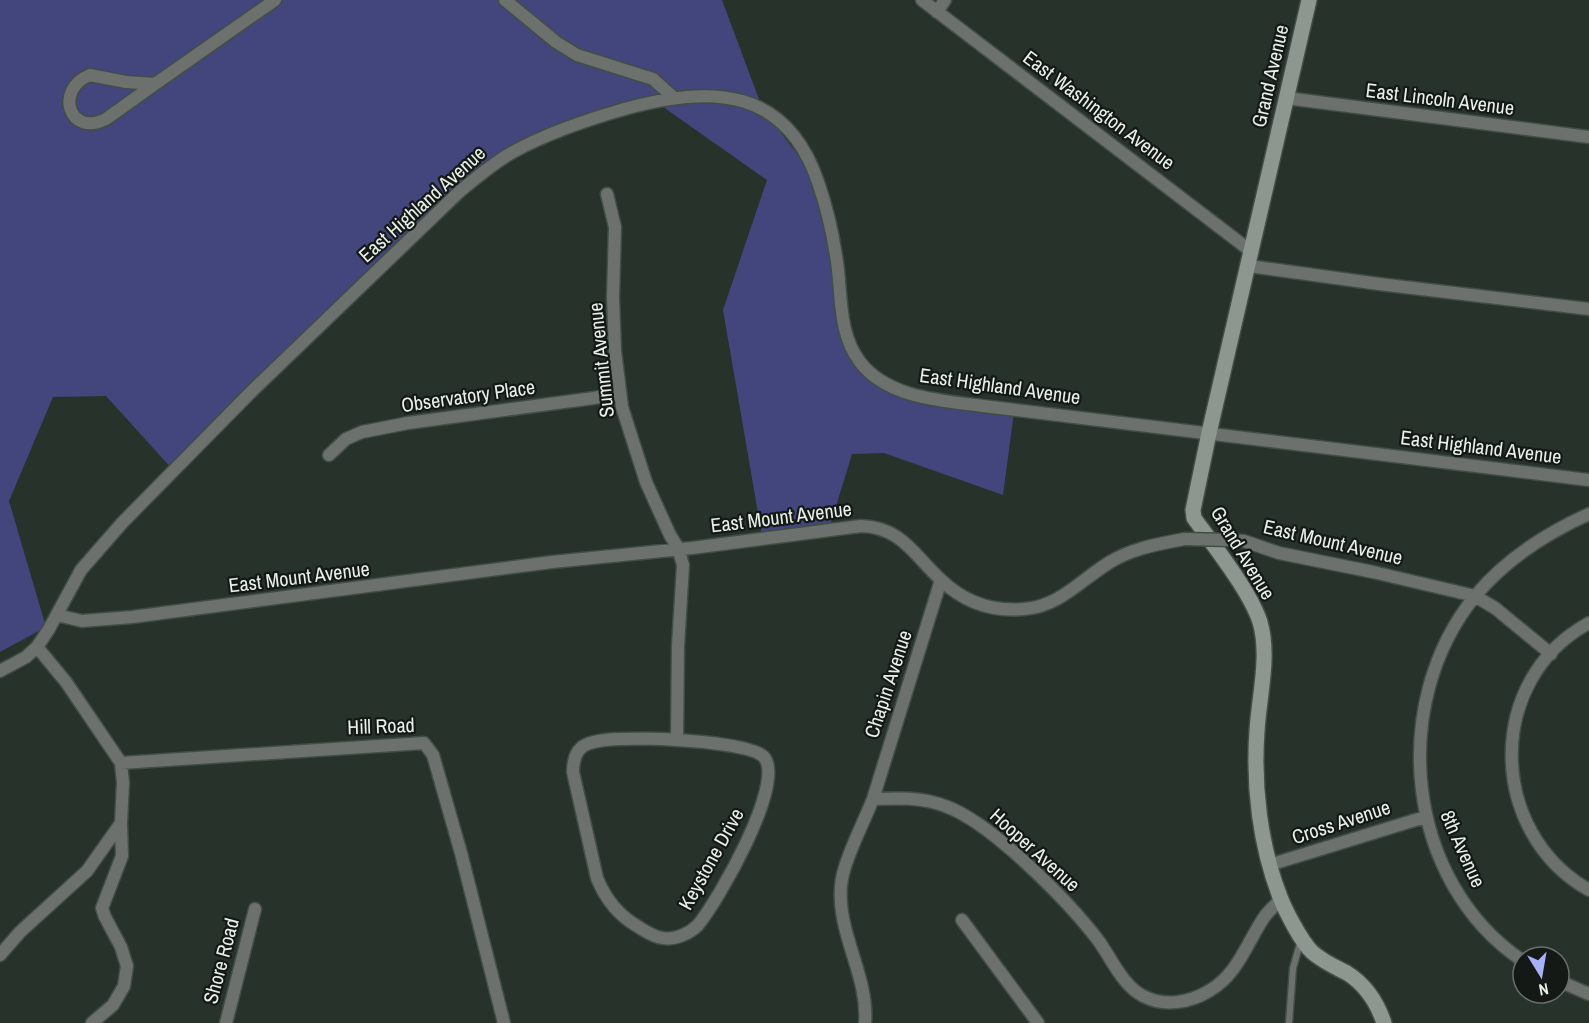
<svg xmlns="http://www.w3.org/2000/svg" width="1589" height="1023" viewBox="0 0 1589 1023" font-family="'Archivo Narrow',sans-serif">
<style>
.green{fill:#43467d}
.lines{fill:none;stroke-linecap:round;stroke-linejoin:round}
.lane-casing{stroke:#424d45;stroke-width:9}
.street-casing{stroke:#424d45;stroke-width:15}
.secondary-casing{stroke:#424d45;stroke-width:18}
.lane{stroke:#6c716d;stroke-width:6}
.street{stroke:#6c716d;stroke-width:12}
.secondary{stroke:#8e978f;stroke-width:15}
.street-bridge-casing{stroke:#424d45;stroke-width:15;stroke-linecap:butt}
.street-bridge{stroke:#6c716d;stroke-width:12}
.labels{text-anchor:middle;stroke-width:4.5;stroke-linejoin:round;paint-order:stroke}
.street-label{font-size:20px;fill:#e9f0ea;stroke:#141915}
</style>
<rect width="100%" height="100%" fill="#27322a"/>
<path class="green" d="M0,0h722l41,110 54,69 42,180 51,38 104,15 -11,83 -119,-42 -32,1 -22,72 -68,10 -39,-226 44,-130 -118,-83 -155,68 -320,306 -68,-75 -53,1 -44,104 37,126 -46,25z"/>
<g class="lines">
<defs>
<path id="lane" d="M1289,1023l4,-55 8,-28"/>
<path id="street" d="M505,0l51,42 21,13 76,24 21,19
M922,0l330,252
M937,12l8,-12
M90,75l36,7 29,2 -49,35c-37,19 -52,-30 -16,-44z
M155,84l120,-84
M1286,98l303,39
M607,194l8,33 -2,71 2,53 7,56 24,75 24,53 8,13 5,17 -5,81 -1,94
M1249,266l130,18 210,25
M329,455l17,-16 16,-7 46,-9 186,-25 26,-5
M1231,540l13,1 35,12 94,19 102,24 20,12 56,46
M57,615l25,6 50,-4 420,-55 140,-14 169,-22c40,1 53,29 80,54 23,22 51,32 83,29 35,-2 58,-30 86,-47 23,-14 49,-18 74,-23
M1589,623c-105,57 -101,210 0,267
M37,647l29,35 55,81 2,20 -2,40 1,33 -20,52 3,9 16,30 6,19 -3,20 -11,19 -21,18
M0,671l26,-14 11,-10 12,-18 32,-59 41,-47 129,-131 208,-200c17,-14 34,-29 54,-40 36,-20 76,-33 115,-44 84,-23 158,-20 190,74 9,26 15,52 19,80 5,34 1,71 23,100 29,38 88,39 131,45l598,73
M662,739c19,1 90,5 102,18 22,26 -46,144 -66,168 -4,4 -10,8 -15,10 -18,8 -31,1 -46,-9 -19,-11 -32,-28 -40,-48l-24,-106c0,-9 2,-19 9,-25 15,-11 61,-8 80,-8z
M121,763l303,-20 9,12 28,98 43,170
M873,799l68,-219
M1269,865l156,-48
M962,920l76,103
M0,955l20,-23 67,-61 34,-48
M1523,961c-118,-79 -136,-258 -47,-366 30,-36 71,-62 113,-81
M1559,981l30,13
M226,1023l29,-114
M865,1023c4,-46 -28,-89 -24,-137 1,-22 23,-64 32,-87 25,-1 48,-2 72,7 46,16 123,95 153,134 14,19 24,45 45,56 21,11 46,7 66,-5 28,-16 37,-46 54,-72 4,-7 12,-13 18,-20"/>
<path id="secondary" d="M1309,0l-100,433 -16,77 1,8c20,28 56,73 66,104 10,34 -1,74 -3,109 -4,55 3,114 23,166 6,15 21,44 32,55 10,9 23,15 35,21 19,12 30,29 37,50"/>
</defs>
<use href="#lane" class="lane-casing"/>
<use href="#street" class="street-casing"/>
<use href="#secondary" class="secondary-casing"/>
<use href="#lane" class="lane"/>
<use href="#street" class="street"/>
<use href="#secondary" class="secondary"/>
<defs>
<path id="street-bridge" d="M1184,539l47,1"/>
</defs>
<use href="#street-bridge" class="street-bridge-casing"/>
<use href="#street-bridge" class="street-bridge"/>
</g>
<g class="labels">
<g class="street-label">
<text transform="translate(1270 76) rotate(-77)" y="7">Grand Avenue</text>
<text transform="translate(1440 99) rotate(7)" y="7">East Lincoln Avenue</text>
<text transform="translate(1099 110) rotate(37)" y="7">East Washington Avenue</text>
<text transform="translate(422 204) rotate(-42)" y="7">East Highland Avenue</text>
<text transform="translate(601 360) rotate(-96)" y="7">Summit Avenue</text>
<text transform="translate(1000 386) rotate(8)" y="7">East Highland Avenue</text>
<text transform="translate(468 396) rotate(-8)" y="7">Observatory Place</text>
<text transform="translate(1481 447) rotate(7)" y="7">East Highland Avenue</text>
<text transform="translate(781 517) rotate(-7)" y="7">East Mount Avenue</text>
<text transform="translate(1333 542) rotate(13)" y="7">East Mount Avenue</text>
<text transform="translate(1243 553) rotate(59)" y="7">Grand Avenue</text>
<text transform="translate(299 577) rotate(-7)" y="7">East Mount Avenue</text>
<text transform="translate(888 684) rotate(-72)" y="7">Chapin Avenue</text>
<text transform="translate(381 726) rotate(-2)" y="7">Hill Road</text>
<text transform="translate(1341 822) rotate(-18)" y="7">Cross Avenue</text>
<text transform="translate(1463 849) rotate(66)" y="7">8th Avenue</text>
<text transform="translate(1035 850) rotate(42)" y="7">Hooper Avenue</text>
<text transform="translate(711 859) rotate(-61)" y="7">Keystone Drive</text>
<text transform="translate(221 961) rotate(-75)" y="7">Shore Road</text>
</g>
</g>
<g transform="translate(1541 975) rotate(169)"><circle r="28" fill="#141915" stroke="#696f6a" stroke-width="1.5"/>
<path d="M0-4.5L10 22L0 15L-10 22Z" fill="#a8b0fc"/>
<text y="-9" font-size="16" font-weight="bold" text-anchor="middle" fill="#e9f0ea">N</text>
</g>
</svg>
